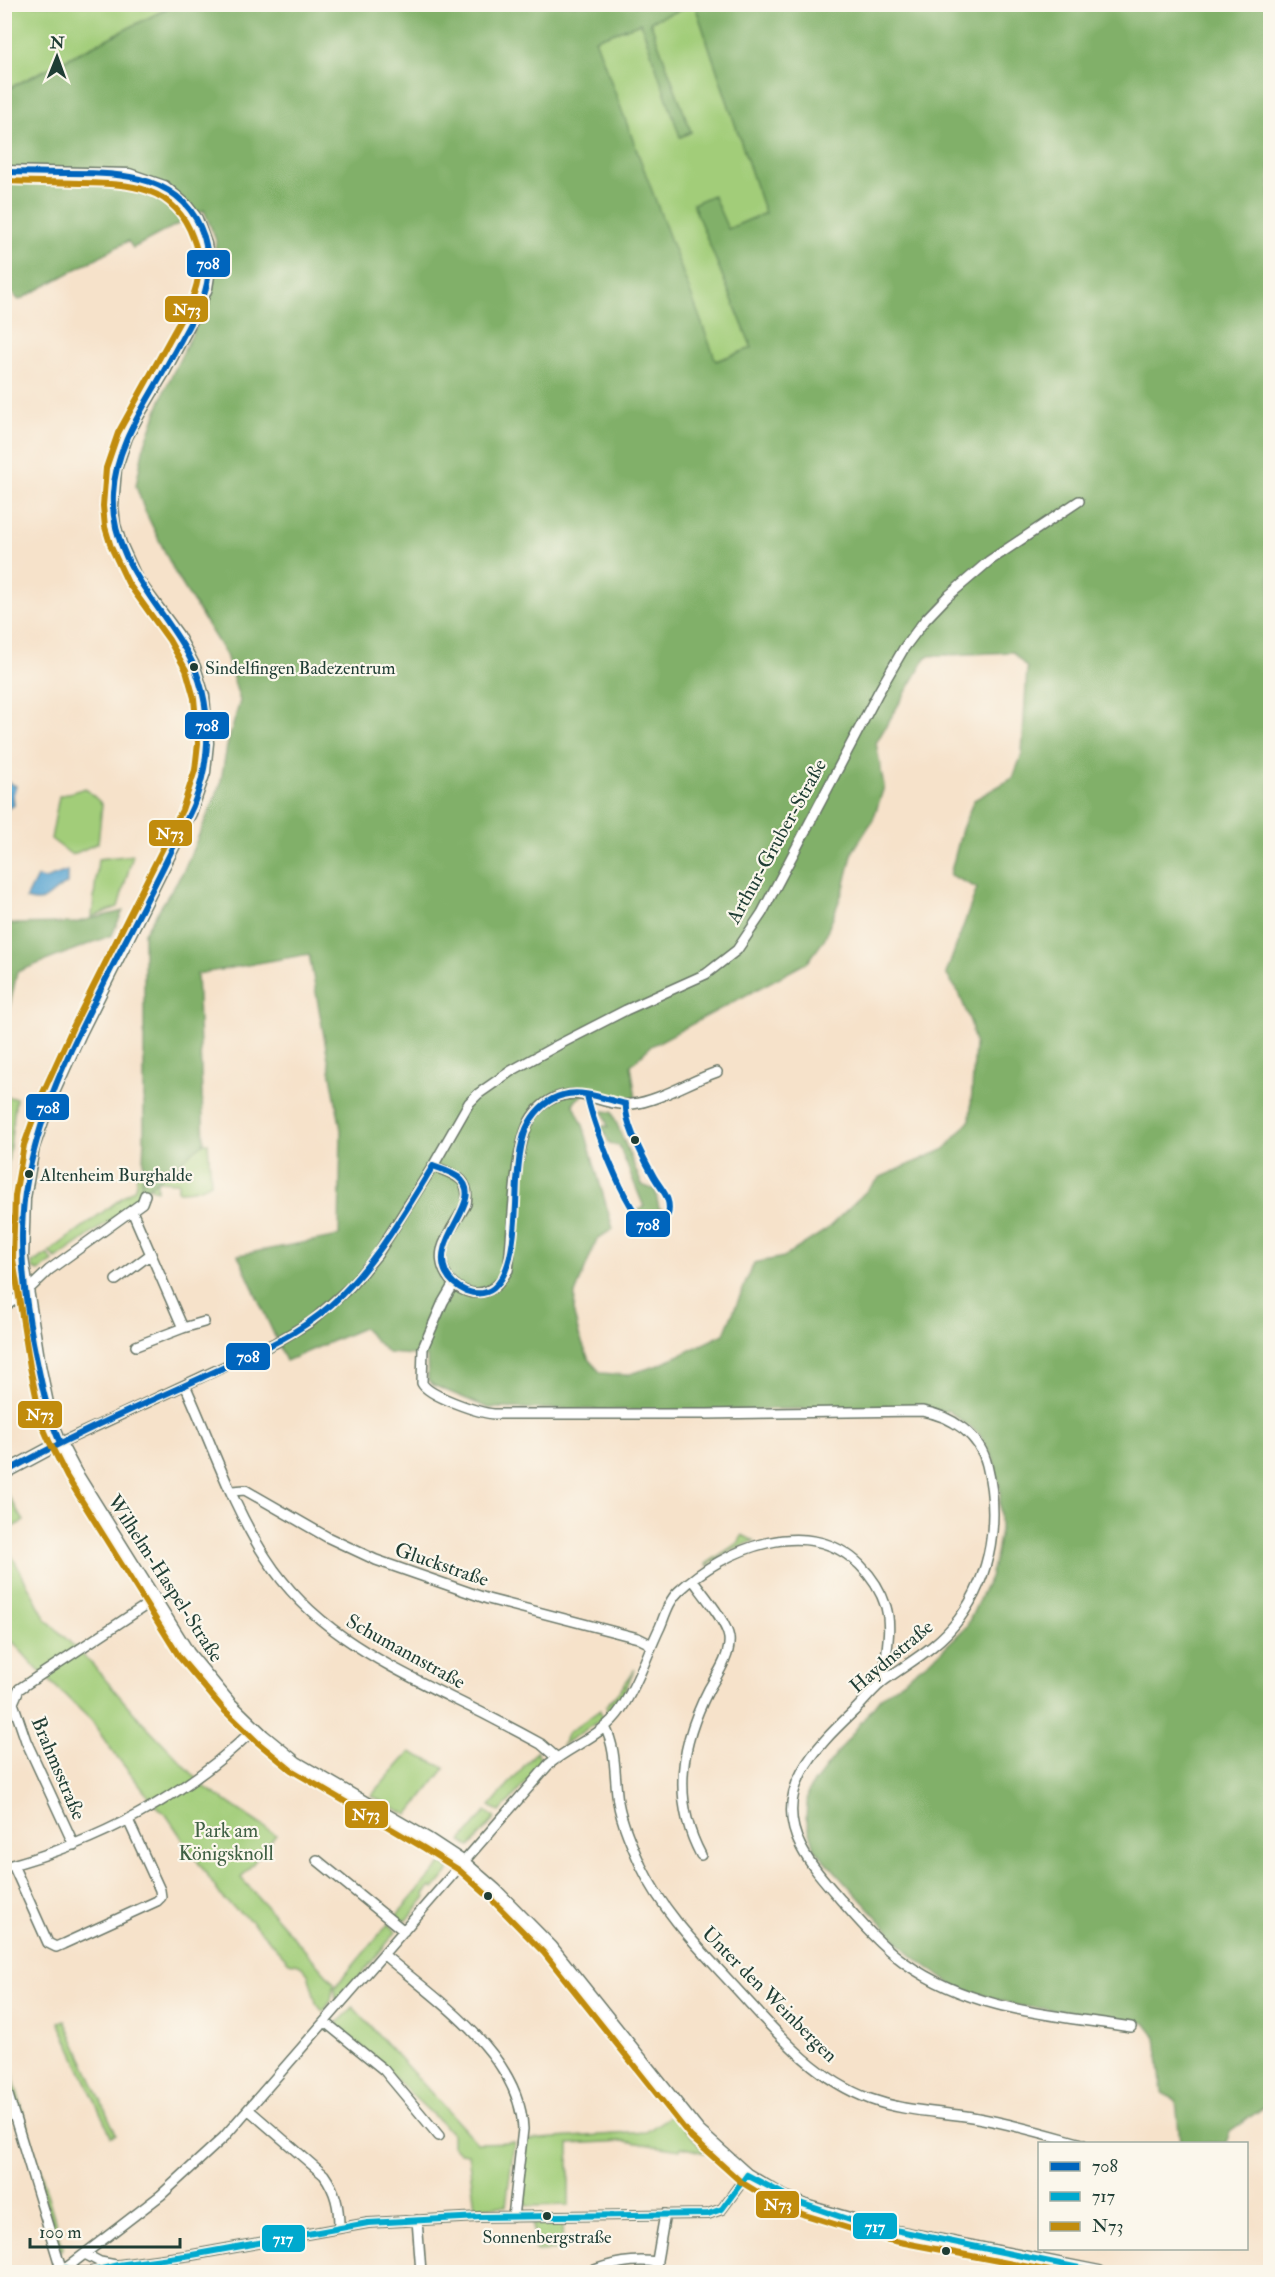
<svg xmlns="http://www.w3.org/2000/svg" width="1275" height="2277" viewBox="0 0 1275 2277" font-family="'IM FELL Double Pica',serif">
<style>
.green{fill:#a2cd79;stroke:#608556;stroke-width:1.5}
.forest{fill:#81b069;stroke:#50764e;stroke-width:1.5;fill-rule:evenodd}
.water{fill:#59a4d1;stroke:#3c7082;stroke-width:1.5}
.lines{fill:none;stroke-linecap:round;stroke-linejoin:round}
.minor-casing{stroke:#6a7768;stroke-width:12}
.tertiary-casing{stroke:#6a7768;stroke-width:15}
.minor{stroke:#fff;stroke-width:9}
.tertiary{stroke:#fff;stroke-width:12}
.bus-1-casing{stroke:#fbf7ec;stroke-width:10}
.bus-2-casing{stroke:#fbf7ec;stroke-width:10}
.bus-3-casing{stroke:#fbf7ec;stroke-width:10}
.bus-1{stroke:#0065bd;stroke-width:6}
.bus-2{stroke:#00a9ce;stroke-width:6}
.bus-3{stroke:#c18c0d;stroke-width:6}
.bus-dot{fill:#1f3d34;stroke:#fbf7ec;stroke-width:2}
.labels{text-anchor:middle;stroke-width:4.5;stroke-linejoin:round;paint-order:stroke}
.bus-label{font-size:18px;fill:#1f3d34;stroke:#fbf7ec;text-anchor:start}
.street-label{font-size:20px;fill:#1f3d34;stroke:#fbf7ec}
.park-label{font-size:20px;fill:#406145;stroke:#fbf7ec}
.line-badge{stroke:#fbf7ec;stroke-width:2}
.badge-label{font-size:16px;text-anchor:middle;font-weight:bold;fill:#fff}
</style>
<rect width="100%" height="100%" fill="#fbf7ec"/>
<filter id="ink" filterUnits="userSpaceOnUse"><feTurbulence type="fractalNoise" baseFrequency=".0167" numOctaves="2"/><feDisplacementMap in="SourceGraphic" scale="12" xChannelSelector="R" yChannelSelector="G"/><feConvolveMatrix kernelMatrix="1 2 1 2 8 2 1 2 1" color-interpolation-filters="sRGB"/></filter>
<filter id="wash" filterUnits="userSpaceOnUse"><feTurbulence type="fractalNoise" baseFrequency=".008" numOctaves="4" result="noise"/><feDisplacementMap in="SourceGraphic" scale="24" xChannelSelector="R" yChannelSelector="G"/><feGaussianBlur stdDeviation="1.35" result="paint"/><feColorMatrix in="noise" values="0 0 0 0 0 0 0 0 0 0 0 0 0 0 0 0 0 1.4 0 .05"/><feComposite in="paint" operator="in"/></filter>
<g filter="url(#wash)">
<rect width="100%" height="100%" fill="#f6e2ca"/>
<path class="green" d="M4,5h170l-169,85z
M695,5l70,208 -37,16 -35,-25 59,144 -37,13 -120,-322 46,-16 40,114 10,-5 -41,-111z
M85,788l17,16 -4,39 -26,12 -21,-16 8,-43z
M133,855l-15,52 -26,10 6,-58z
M5,1097l11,1 -11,90 -1,-91z
M204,1143h4l3,40c-10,7 -21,8 -33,8v-9l-21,-1v9l-6,-2 -1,-2z
M138,1170h4c0,13 -1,23 -9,34l-77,55 -7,-7 86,-64z
M7,1235h3l2,40 -7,19 -1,-57z
M47,1254l6,7 -14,10 -6,-2 -1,-6z
M7,1494l17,27 -19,10v-36z
M742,1535l12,6 -21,8 -26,17 -1,-2 33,-22z
M5,1543l41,76 45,44 43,50 71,74 71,48 -35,43 93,105 -3,18 -8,11 -7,-9 -8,-29 -9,-10 -10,-2 -38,-41 -28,-22 -56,-83 -16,-16 -44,-56 -15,-23 -56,-53 -23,-26 -8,3z
M635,1669l-15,33 -12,14 -2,-10 16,-18z
M600,1710l2,9 -40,26 6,-12z
M537,1751l4,9 -1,6 -40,46 -10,-6z
M410,1752l35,16 -37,47 -37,-19z
M486,1811l9,7 -25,29 -9,-6z
M442,1863l8,7 -16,19 -3,-2 -7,7 2,3 -20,24 -12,-3z
M389,1923l7,9 -57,70 -3,-2 -1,-13z
M5,1992l3,52 7,40 48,164 -3,3 -50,-165 -5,-30z
M353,2007l124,136 37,-1 -8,64 -31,1 -7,-53 -8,-1 -8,-7v-12c-12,-14 -26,-25 -40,-39 -25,-25 -47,-47 -76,-70z
M65,2020l51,114 -5,2 -52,-114z
M673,2114l32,39 -24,-6 -1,3 -55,-9 -56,3v61l-41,1 -7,-4 5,-62 120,-8z
M544,2223h18l1,27 -28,1 -2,-27z"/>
<path class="forest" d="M174,5h1096v2098l-40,28 -4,12h-46l-4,-43 -14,-7 -6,-56 -11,-14 -40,-8 -87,-9 -64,-20 -43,-31 -96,-106 -9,-31 2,-27 72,-93 58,-44 28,-27 24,-50 6,-23 4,-25v-40l-7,-31 -14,-24 -32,-24 -2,2 -26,-5 -249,4 -182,-3 -55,-23 -5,-5 -1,-24 -39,-3 -25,-25 -77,33 -48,-106 101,-19 2,-106 -32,-176 -112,20 7,169 -54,43 -17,18 7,-12 2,-9 2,-45v-205l39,-61 37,-86 7,-40 13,-45 -14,-46 -51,-82 -31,-64 -8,-23 7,-36 22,-61 47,-95 4,-54 -12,-30 -71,38 -5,-7 -109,59 -14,-13 -1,-196zM695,5l70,208 -37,16 -15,-34 -20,9 59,144 -36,13 -121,-322 46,-16 39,114 11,-5 -41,-111zM1013,652l14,16 -5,86 -9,24 -39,22 -12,29 -12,46 27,13 -31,86 13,19 12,31 4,21 -5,75 -25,29 -64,28 -55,53 -42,27 -30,6 -30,71 -65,31 -32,10 -26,-2 -12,-13 -10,-25 -5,-21 1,-20 22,-55 16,-10 -30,-104 -10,-22 15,-13 33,9h15l-5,-34 20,-19 157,-84 16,-22 20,-52 9,-37 20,-31 11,-33 -8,-44 51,-87z
M123,911l-11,24 -95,37 -8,38 -4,-6v-80l69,-1z
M603,1111l9,1 30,73 13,5 4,18 6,3 -6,8 -14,2 -8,-10 7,-4 -25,-61 -10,-3 -8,-18 7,2z"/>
<path class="water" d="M5,781l11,5 -3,8 1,11 -6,3 -3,7z
M67,871v13c-17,5 -18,23 -41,15l11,-22 8,2z"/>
</g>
<g filter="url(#ink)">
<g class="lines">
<defs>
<path id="minor" d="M433,1166c21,9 38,11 33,38 -7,14 -20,30 -24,46 -6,30 30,57 55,35 4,-4 8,-10 11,-15 6,-39 4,-122 24,-153 7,-11 19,-20 33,-22 23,-4 44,12 67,9 27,-3 58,-23 85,-32
M132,1211l51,117
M116,1280l35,-26
M453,1285l-10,17 -20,46 -1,35c6,13 58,30 72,31h213l215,-3c30,5 58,24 65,54 13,53 5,109 -28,154 -20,27 -46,41 -73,60 -13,9 -22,23 -33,33 -38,36 -81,79 -52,135 9,18 26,37 40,53 19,22 40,46 64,63 67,48 148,52 226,64
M4,1307l22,-15 23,-22 93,-67 3,-8
M136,1346l47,-18 21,-6
M185,1385c26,57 47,121 81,173 45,70 111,102 182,138 31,15 62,31 93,48l16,14
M60,1443l215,-100 37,-22 38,-34 27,-32 56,-89 36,-63 9,-9 33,-23 47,-26 68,-35 80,-36 31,-24 25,-37 116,-220 26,-45 21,-28 22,-23 42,-36 90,-60
M232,1491l13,-1 82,47 49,23 112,39 150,39 14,7
M693,1580c10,14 34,42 36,58 2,17 -12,37 -20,51 -28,54 -38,110 -8,166
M605,1727c12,23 9,50 13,75 4,22 14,44 23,64 22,46 57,81 91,118 41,44 80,94 138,115 36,13 66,12 102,18 37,6 74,17 110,27
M74,1845l-48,-104 -13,-38 6,-14 135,-89
M317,1860l87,71
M13,1865l35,78 8,4 7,-3 94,-43 4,-4 -1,-7 -32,-70
M4,1867c93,-24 182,-71 251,-139
M384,1955c52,44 136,100 139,174l-10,88
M325,2022l59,48 55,66
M4,2082l58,190
M249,2110l75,65c12,17 15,32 15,52
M417,2220l4,52
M85,2254l15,8 16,3
M66,2268l11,4h13l28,-7 74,-10 176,-32 112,-6 228,-3 14,-5 25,-34
M61,2272l100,-77 63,-58 325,-373c23,-19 55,-29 72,-55 17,-25 26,-55 39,-82 5,-12 9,-27 19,-36 46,-43 129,-77 181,-26 11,11 21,26 26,42 7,24 -2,49 -1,73
M589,2272c24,-9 43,-13 68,-10
M655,2272l10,-58"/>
<path id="tertiary" d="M4,172l125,3 35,12 22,19 10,13 9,25 4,25 -3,19 -7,17 -35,66 -28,47 -10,19 -11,32 -3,37 2,19 6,19 16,35 41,56 17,32 9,29 4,47 -3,29 -14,41 -110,220 -31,68 -16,46 -9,51 -2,60 17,107 12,58 6,15 18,34 113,181 42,51 33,32 33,27 133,77 35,23 31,27 56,57 147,184 49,44 37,22 24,10 79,23 212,42
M4,1473l56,-30"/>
</defs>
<use href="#minor" class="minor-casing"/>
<use href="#tertiary" class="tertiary-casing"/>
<use href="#minor" class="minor"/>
<use href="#tertiary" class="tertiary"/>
<defs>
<path id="bus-1" d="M4,172c22,0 44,1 65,1 54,0 115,2 135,64 6,21 7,42 -2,63 -13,26 -27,51 -41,76 -21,37 -46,74 -48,118 -3,61 39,101 69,150 31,48 32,110 11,162 -27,59 -59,117 -88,175 -35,67 -68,136 -80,212 -7,49 -1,100 8,149 7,34 13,69 27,101
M587,1095c6,27 37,114 59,129h13l9,-9c4,-17 -6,-24 -14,-38 -9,-16 -30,-55 -28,-73
M433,1166c8,3 18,6 25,11 30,23 -29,60 -12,96 4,8 11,14 20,18 53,19 49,-81 51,-110 2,-18 3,-42 12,-58 8,-14 19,-24 34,-28 20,-6 44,5 63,9
M4,1473c64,-36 131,-65 197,-95 45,-21 93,-40 130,-73 43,-39 72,-90 102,-139"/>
<path id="bus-2" d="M747,2175l53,28 56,19 243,50
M66,2268l11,4h13l28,-7 74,-10 176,-32 112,-6 228,-3 14,-5 25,-34"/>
<path id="bus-3" d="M4,181c25,1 50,1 75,2 49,1 95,1 114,55 9,23 7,42 -2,63l-73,132 -12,35 -3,38 2,21 6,20 17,36 41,57 17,30 8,28 4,45 -3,27 -13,40 -110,219 -31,68 -17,48 -9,51 -2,63 17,108 12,58 7,16 18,36 113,181 44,52 33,32 34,28 133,78 35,22 30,27 55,56 147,184 50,45 38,23 26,10 79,24 171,33"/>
</defs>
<use href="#bus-1" class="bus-1-casing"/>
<use href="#bus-2" class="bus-2-casing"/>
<use href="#bus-3" class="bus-3-casing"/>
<use href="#bus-1" class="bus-1"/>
<use href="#bus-2" class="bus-2"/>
<use href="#bus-3" class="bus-3"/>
</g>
</g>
<g class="bus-dot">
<circle cx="194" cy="667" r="5"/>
<circle cx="635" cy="1140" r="5"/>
<circle cx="29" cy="1174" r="5"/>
<circle cx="488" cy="1896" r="5"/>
<circle cx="547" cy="2216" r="5"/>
<circle cx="946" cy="2251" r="5"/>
</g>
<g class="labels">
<g class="bus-label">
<text x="205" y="674">Sindelfingen Badezentrum</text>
<text x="40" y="1181">Altenheim Burghalde</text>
<text x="547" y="2243" text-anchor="middle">Sonnenbergstraße</text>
</g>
<g class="street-label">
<text transform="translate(776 841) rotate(-61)" y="7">Arthur-Gruber-Straße</text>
<text transform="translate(442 1564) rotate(19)" y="7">Gluckstraße</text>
<text transform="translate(166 1578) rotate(57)" y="7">Wilhelm-Haspel-Straße</text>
<text transform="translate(406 1651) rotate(29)" y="7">Schumannstraße</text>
<text transform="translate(891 1656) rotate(-40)" y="7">Haydnstraße</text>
<text transform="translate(59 1768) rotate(67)" y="7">Brahmsstraße</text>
<text transform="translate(770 1994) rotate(45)" y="7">Unter den Weinbergen</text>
</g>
<g class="park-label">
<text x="226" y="1837">Park am<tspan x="226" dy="23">Königsknoll</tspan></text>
</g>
</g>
<g class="line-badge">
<rect x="186" y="249" width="45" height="29" rx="6" fill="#0065bd"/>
<rect x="164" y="295" width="45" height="28" rx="6" fill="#c18c0d"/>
<rect x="184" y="711" width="46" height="29" rx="6" fill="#0065bd"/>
<rect x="148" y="819" width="45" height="28" rx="6" fill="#c18c0d"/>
<rect x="25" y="1093" width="45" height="28" rx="6" fill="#0065bd"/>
<rect x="625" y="1210" width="46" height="28" rx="6" fill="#0065bd"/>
<rect x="225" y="1342" width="46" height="29" rx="6" fill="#0065bd"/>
<rect x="17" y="1400" width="46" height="29" rx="6" fill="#c18c0d"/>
<rect x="344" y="1800" width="45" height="29" rx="6" fill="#c18c0d"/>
<rect x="755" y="2190" width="45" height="29" rx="6" fill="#c18c0d"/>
<rect x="852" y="2212" width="46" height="28" rx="6" fill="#00a9ce"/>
<rect x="261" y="2224" width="45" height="29" rx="6" fill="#00a9ce"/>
</g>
<g class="badge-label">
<text x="208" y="269">708</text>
<text x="187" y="315">N73</text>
<text x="207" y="731">708</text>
<text x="170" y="839">N73</text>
<text x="48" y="1113">708</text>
<text x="648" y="1230">708</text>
<text x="248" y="1362">708</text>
<text x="40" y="1420">N73</text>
<text x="366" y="1820">N73</text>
<text x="778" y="2210">N73</text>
<text x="875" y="2232">717</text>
<text x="283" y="2244">717</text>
</g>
<rect width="1275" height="2277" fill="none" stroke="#fbf7ec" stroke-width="24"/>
<rect x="1038" y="2142" width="210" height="108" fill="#fbf7ec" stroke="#a3ada2" stroke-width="1.5"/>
<rect x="1050" y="2162" width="30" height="9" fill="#0065bd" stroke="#a3ada2" stroke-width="1.5"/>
<text x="1092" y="2172" font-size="18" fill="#1f3d34">708</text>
<rect x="1050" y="2192" width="30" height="9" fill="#00a9ce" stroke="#a3ada2" stroke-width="1.5"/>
<text x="1092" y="2202" font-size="18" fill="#1f3d34">717</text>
<rect x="1050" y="2222" width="30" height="9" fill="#c18c0d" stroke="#a3ada2" stroke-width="1.5"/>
<text x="1092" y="2232" font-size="18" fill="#1f3d34">N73</text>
<g transform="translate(57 57) rotate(1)" stroke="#fbf7ec" stroke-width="4.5" paint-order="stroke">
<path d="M0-4.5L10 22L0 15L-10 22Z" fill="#1f3d34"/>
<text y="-9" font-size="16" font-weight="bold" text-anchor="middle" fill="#1f3d34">N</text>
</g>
<path d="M30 2238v9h150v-9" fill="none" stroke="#1f3d34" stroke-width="3"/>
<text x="39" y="2238" font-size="18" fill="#1f3d34" stroke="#fbf7ec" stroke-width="4.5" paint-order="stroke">100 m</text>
</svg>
